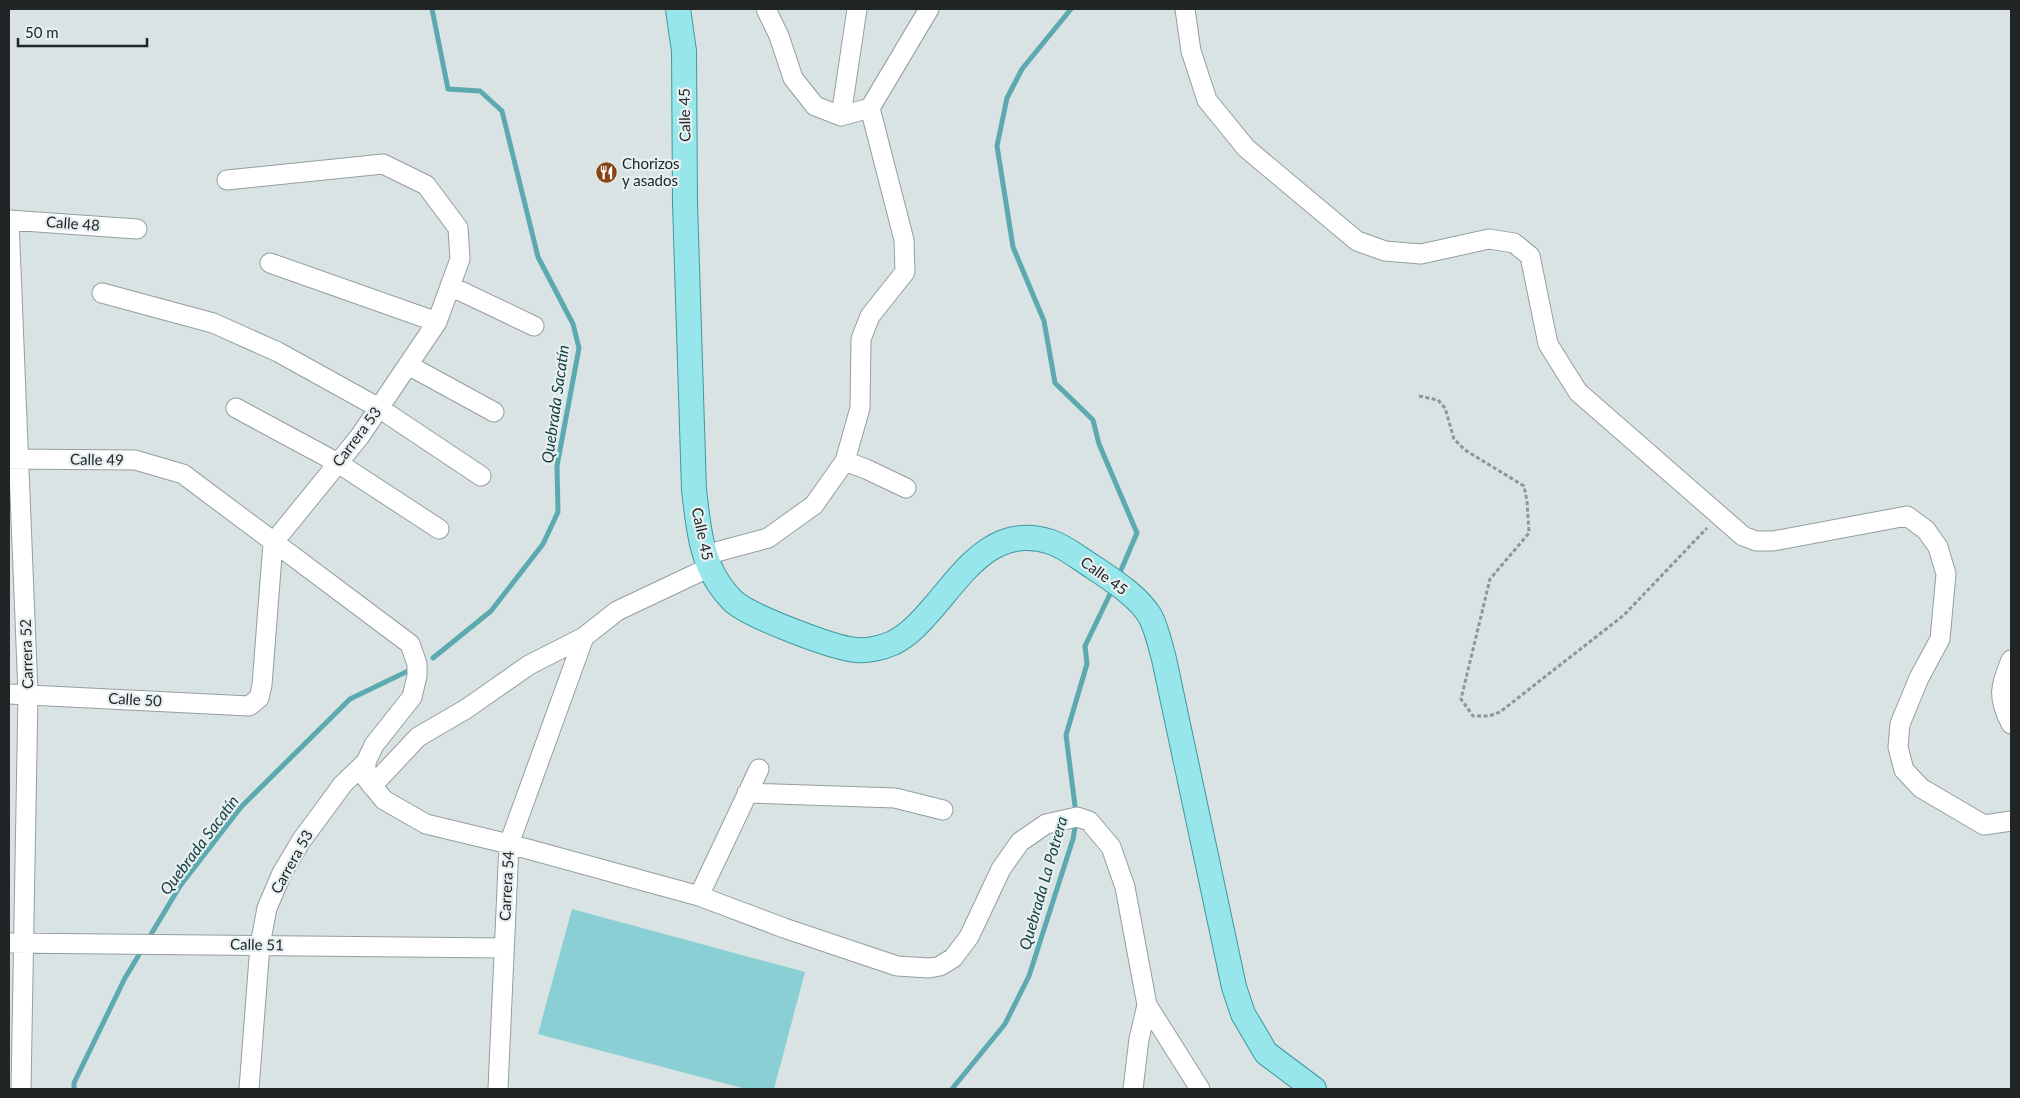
<svg xmlns="http://www.w3.org/2000/svg" width="2020" height="1098" viewBox="0 0 2020 1098" font-family="Lato,sans-serif">
<style>
.grass{fill:#8acfd4}
.lines{fill:none;stroke-linecap:round;stroke-linejoin:round}
.stream{stroke:#5caaaf;stroke-width:5}
.minor-casing{stroke:#959e9f;stroke-width:21}
.major-casing{stroke:#40989e;stroke-width:26}
.path{stroke:#8e9696;stroke-width:3;stroke-dasharray:4 2.5;stroke-linecap:butt}
.minor{stroke:#fff;stroke-width:19}
.major{stroke:#96e6eb;stroke-width:24}
.labels{text-anchor:middle;stroke-width:4.5;stroke-linejoin:round;paint-order:stroke}
.street-label{font-size:15px;fill:#222526;stroke:#e6f0f0}
.poi-label{font-size:15px;fill:#222526;stroke:#e6f0f0;text-anchor:start}
.water-label{font-size:16px;font-style:italic;fill:#163c3e;stroke:#e6f0f0}
</style>
<rect width="100%" height="100%" fill="#d9e3e3"/>
<path class="grass" d="M572,909l233,63 -31,117h-28l-208,-55z"/>
<g class="lines">
<path class="stream" d="M432,9l16,80 32,2 22,20 36,146 35,67 6,24 -22,118 1,46 -15,32 -52,67 -58,47
M1071,9l-49,60 -15,29 -10,48 16,101 31,74 11,62 38,37 6,24 38,89 -19,44
M1076,814l-10,-79 21,-71 -2,-18 28,-58
M147,941l33,-55 61,-79 109,-108 58,-28
M74,1089v-6l51,-105 18,-30
M952,1089l53,-65 24,-48 44,-137 3,-17"/>
<defs>
<path id="minor" d="M766,9l13,27 14,42 22,28 26,10 29,-8 59,-99
M1185,9l6,42 16,49 39,48 111,93 28,10 36,3 68,-15 25,4 16,13 18,88 30,48 165,144 13,5h17l134,-25 19,14 12,17 8,27 -6,65 -21,39 -19,46 -2,23 6,23 17,18 63,37 27,-4
M841,116l16,-107
M9,220l19,474 -7,395
M9,220l128,9
M270,263l167,59
M450,286l84,40
M102,293l111,30 65,29 101,56 102,68
M408,365l86,47
M236,408l102,55 101,66
M9,459l126,1 48,14 227,170 7,20v12l-5,21 -38,48 -8,17 -23,22 -42,57 -19,32 -15,35 -7,37 -11,144
M845,461l15,-53 1,-69 9,-23 35,-44 -1,-32 -34,-132
M705,555l63,-17 46,-33 31,-44 21,8 40,19
M2011,660c-11,26 -14,37 0,64
M9,694l240,12 10,-8 3,-13 11,-142 87,-107 77,-114 23,-63 -2,-31 -32,-43 -43,-21 -156,16
M366,762v16l18,22 42,24 83,20 190,52 85,32 113,38 32,2 11,-2 13,-8 16,-21 32,-68 19,-27 26,-18 31,-7 12,4 22,26 14,40 22,118 53,84
M372,786l46,-49 48,-28 63,-44 55,-28 33,-26 93,-44
M747,793l148,5 48,12
M699,896l60,-127
M9,943l495,5
M498,1089l11,-245 75,-207
M1133,1089l6,-50 8,-34"/>
<path id="major" d="M678,9l6,42 1,152 9,287c4,32 6,66 25,94 4,6 9,12 14,17 16,15 100,47 123,49 11,1 26,-2 37,-7 18,-9 31,-25 44,-40 30,-36 60,-79 114,-61 15,5 29,17 42,25 19,13 45,29 57,49 7,13 10,29 14,43l70,328 9,27 23,39 48,36"/>
</defs>
<use href="#minor" class="minor-casing"/>
<use href="#major" class="major-casing"/>
<path class="path" d="M1419,396l19,4 7,8 9,31 11,11 59,36 3,15 2,32 -39,46 -29,120 12,17h16l11,-4 124,-97 83,-87"/>
<use href="#minor" class="minor"/>
<use href="#major" class="major"/>
</g>
<defs>
<symbol id="restaurant-disc" viewBox="-11 -11 22 22"><circle r="9.5" fill="#874415" stroke="#e6f0f0"/><path d="M-5-6h1v4h1v-4h1v4h1v-4h1v5L-1.5 .5V6h-2V.5L-5-1ZM5-6V6H3V1.5H1.5Q1.5-4 5-6Z" fill="#fff"/></symbol>
</defs>
<g fill-rule="evenodd">
<use href="#restaurant-disc" x="594" y="160" width="25" height="25"/>
</g>
<g class="labels">
<g class="street-label">
<text transform="translate(685 115) rotate(-91)" y="5">Calle 45</text>
<text transform="translate(73 224) rotate(4)" y="5">Calle 48</text>
<text transform="translate(357 437) rotate(-53)" y="5">Carrera 53</text>
<text transform="translate(97 460) rotate(1)" y="5">Calle 49</text>
<text transform="translate(702 534) rotate(78)" y="5">Calle 45</text>
<text transform="translate(1104 576) rotate(36)" y="5">Calle 45</text>
<text transform="translate(27 654) rotate(-92)" y="5">Carrera 52</text>
<text transform="translate(135 700) rotate(3)" y="5">Calle 50</text>
<text transform="translate(292 862) rotate(-61)" y="5">Carrera 53</text>
<text transform="translate(507 886) rotate(-87)" y="5">Carrera 54</text>
<text transform="translate(257 945) rotate(1)" y="5">Calle 51</text>
</g>
<g class="poi-label">
<text x="622" y="169">Chorizos<tspan x="622" dy="17">y asados</tspan></text>
</g>
<g class="water-label">
<text transform="translate(555 404) rotate(-82)" y="6">Quebrada Sacatín</text>
<text transform="translate(199 845) rotate(-53)" y="6">Quebrada Sacatín</text>
<text transform="translate(1043 883) rotate(-74)" y="6">Quebrada La Potrera</text>
</g>
</g>
<rect width="2020" height="1098" fill="none" stroke="#222526" stroke-width="20"/>
<path d="M18 38v8h129v-8" fill="none" stroke="#222526" stroke-width="2.5"/>
<text x="25" y="38" font-size="15" fill="#222526" stroke="#e6f0f0" stroke-width="4" paint-order="stroke">50 m</text>
</svg>
